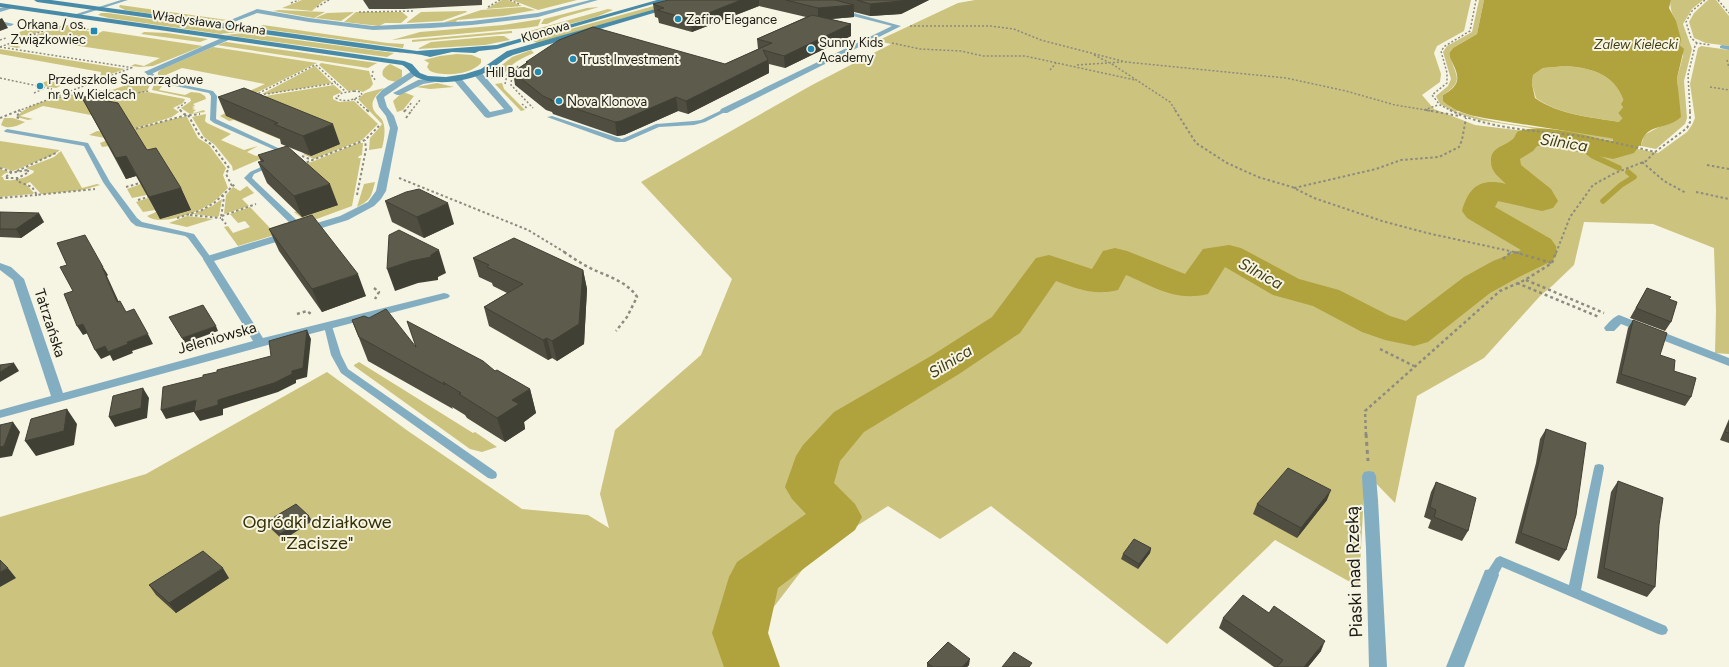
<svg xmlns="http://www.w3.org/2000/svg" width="1729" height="667" viewBox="0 0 1729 667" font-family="Figtree,sans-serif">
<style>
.green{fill:#ccc37f}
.water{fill:#b0a23c;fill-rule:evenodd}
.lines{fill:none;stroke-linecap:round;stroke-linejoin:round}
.stream{stroke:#b0a23c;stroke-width:5.5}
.river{fill:#b0a23c;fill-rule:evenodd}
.path-far3{stroke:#8c8b7f;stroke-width:1.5;stroke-dasharray:2 2;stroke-linecap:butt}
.path-far2{stroke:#8c8b7f;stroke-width:2;stroke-dasharray:2.5 2.5;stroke-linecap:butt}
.path-far1{stroke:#8c8b7f;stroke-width:2.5;stroke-dasharray:3 3;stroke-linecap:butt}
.path{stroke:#8c8b7f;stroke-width:3;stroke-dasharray:4 4;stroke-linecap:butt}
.lane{fill:#83aec2;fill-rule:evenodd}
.street{fill:#83aec2;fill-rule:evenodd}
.secondary{fill:#478ba9;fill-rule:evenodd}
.wall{fill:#504e41}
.shaded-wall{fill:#414035}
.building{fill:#5d5b4c;stroke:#414035}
.poi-dot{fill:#228ab2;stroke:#f6f4e2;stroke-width:1.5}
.labels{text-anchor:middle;stroke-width:4;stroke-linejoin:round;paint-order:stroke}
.far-poi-label{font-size:13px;fill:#1c1b15;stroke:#f6f4e2;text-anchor:start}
.far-street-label{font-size:13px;fill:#1c1b15;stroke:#f6f4e2}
.far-water-label{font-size:13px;font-style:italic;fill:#413c11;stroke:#f6f4e2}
.street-label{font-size:15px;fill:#1c1b15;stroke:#f6f4e2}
.water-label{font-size:16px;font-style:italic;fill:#413c11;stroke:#f6f4e2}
.near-park-label{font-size:18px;fill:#363004;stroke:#f6f4e2}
.near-street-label{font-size:18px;fill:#1c1b15;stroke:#f6f4e2}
</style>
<rect width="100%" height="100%" fill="#f6f4e2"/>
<path class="green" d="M302,0h26l-5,1 -11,10 -30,-3z
M502,0h6l14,6 -36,3z
M512,0h65l-39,10z
M687,0l-150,43 -6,-3 130,-36z
M975,0h496l-7,31 -27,15 -3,7 7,21 -1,8 -18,13 12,14 41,16 114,14 69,14 29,-21 5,-7 3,-7 -5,-34 8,-36 3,-2 28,4v304l-14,-1 1,-42 -2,-63 -61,-24 -69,-2 -10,43 -22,21 -11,9 -57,63 -67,38 -22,107 -30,-31 -6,115 -84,-47 -108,104 -176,-138 -51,33 -52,-33 -72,46 -60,78 20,37h-776v-150l146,-43 181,-102 81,59 114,78 66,6 21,13 -9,-34 15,-64 86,-75 31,-76 -91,-97 171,-97 79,-41 -14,-3 81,-38z
M1479,0h5l-7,34 -24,14 -3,4c2,22 18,27 -7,43l7,12 9,4 -5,1 -14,-8 -4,-8 12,-10 3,-7 -8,-27 4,-6 25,-14z
M1671,0h32l-11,9 -9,15 9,25 -8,32 3,37 -2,6 -29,25 -15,-3 3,-11 15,-8 19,-41 -1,-8 6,-22 -1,-9 -2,-2c2,-17 -13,-34 -9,-45z
M1708,0h8l13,16v30l-23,-3 -12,-5 -5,-16 5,-9z
M120,5l107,15 -16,2 -86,-12 -6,-3z
M524,7l11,3 -32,6 -46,4 -1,2 -11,1v-1l36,-12z
M587,8l12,-1 -38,11 -14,6h-6l3,-5z
M608,9l5,1 -17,7 -67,18 -5,1 -5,-2z
M279,10l46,2 -11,6 -41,-7z
M354,12l-13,9 -26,-3 12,-5z
M356,12h46l6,5 -7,6h-16l-6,3 -35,-4z
M421,12l45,-1 1,1 -25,9 -36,2z
M101,13h7l131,19 -19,2 -111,-16 -11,-3z
M541,19l-3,7 -13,2 -133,12 28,-8 83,-7z
M39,21l19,4 -47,17 3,-8 20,-7 -7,-1z
M67,25l23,4 -4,2 13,2 4,-2 100,15 -50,20 -13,1 -9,-1 4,-2 9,2 16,-8 -128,-19 -18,6 7,2 -4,1 -9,-2 52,-20z
M263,25l124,18 17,1 -1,4 -147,-20z
M510,31h2v2l-100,9v-2z
M144,32l23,1 41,6 -8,3 -59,-8z
M245,33l149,20 -7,4 -162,-22z
M498,36h6l6,4 -25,5 -68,4 14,-7z
M226,42l151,21 -9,5 -151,-23z
M213,47l104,16 -61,30h-11l20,-9 -83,-16 -21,9 9,2 -3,1 -9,-5v-3l4,-3z
M0,49l125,20 -25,9 1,-6 -101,-18z
M531,50l3,3c-12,5 -25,11 -31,23l-12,3 1,-6 20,-16z
M457,54l15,1 9,4v4c-11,12 -37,14 -51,8l-3,-4 2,-4 -5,-3 16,-4z
M321,63l48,8 4,13 -3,4 -7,4 -6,-2 -9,1 -29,-26z
M390,64l12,6v7l-6,5 -8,-2 -5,-4c-2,-6 2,-9 7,-12z
M315,66l17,17 -64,11h-6z
M1566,66c27,2 51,9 59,39l-7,8 7,7 -6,2c-27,-5 -60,-7 -83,-24l-4,-14 1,-9 10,-7z
M62,75l18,3 -24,10 -19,-3z
M144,79l7,4 -4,8c-14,6 -31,2 -45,0l3,-2 7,1z
M437,83l17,4 -24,2 -14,-2z
M502,83l2,6 21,21 -4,1 -26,-27z
M154,84l8,2 -3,4 26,5 6,-3 9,1 5,3 1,3 -13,5 2,2 -3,1 3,1 -3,1 4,1 -3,2 1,1 10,-3 1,2 -15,2 -9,-6 10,-7 -1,-3 -38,-8z
M334,85l8,7 -9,4v3l6,3 15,-1 24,23 -16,16 -48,19 -11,-5 5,-3 -74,-31 -5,1 -9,-5 33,-18z
M384,88c-7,6 -16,14 -9,24 3,4 7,6 8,10 3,8 1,18 -1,26l-13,2 1,-12 9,-10 3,-4 -24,-25 7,-6z
M148,92l37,7 -2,4 -10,5 6,4 -7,5 -67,21 -16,-3 8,-4 9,1 22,-10 -85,-16 -23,10 13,3 -5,1 -11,-3c12,-16 45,-20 64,-23l-4,2 17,1 9,-4 19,3z
M403,92l11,4 -11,14 -6,2 -4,-11z
M1460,112c35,13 86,16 124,21 11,2 29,2 38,9l-143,-22 -23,-7z
M206,114l-1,7 2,2 24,11 -10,6 23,10 14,-4 -11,6 9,4 13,-4 -6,6 -30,13 -1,-5 -17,-21 -11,-8 -12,-20z
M181,117h6l11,21 11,7 17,23 -3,7 5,13c-5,5 -10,10 -16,15 -13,9 -52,24 -65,13l9,-4 4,7 30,-9 -81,-64 -7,1 -2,-4 35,-14z
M4,118h9l12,4c-8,4 -16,8 -24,3z
M0,141l59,9h1l-7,5 -40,16 -13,-4z
M358,143h5l-1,12 -3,1 -1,2h3l-9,48 -38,14 -12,-2 -8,-6 8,-2 -7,-43 19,-6z
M61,151l21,37 15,-4 3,1 -17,5 -40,4h-2l-11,-12 -4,2 8,9 -1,1 -33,3v-28l9,3 -5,2 -3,3h2l1,3c9,1 20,-1 29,-7l1,-2 -8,-3 28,-11z
M375,182c-4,15 -4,18 -18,25l7,-23z
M141,184l6,11 -15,3 -5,-9z
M247,186l7,7 -12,6 7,7 -25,8 2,-19 7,-8 7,4z
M148,198l7,12 -12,2 -7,-10z
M222,199l-3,17 -2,1 -24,-3 19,-8z
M250,207l20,21 15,-5 2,2 -6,8 -43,13 -14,-19 4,-1 5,7 17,-6 -5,-6 -7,2 -8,-9z
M187,216l26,3 -26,8 -18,-4z
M359,362l114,71 2,-1 22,15 -15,5 -12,-3 -116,-83v-1z"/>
<path class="water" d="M1484,0h187l-2,8 7,13 5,18 -1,6 4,4 -7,29 4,39c-14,14 -37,5 -40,29l-19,-4 -6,-3 -132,-21c-15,-3 -29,-6 -41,-17v-6c15,-9 18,-15 10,-31 -2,-5 -4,-7 -3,-12l3,-4 24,-14zM1566,66c27,2 51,9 59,39l-7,8 6,7 -5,2c-28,-5 -60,-7 -84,-24l-3,-14 1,-9 10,-7z"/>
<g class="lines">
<path class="stream" d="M1579,145l14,11 26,12
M1603,201l18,-16 13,-8 -6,-5"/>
<path class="river" d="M1634,96c11,3 20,7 27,16l-4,6 -15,12 -1,13 -7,10 -21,6 -64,-13h-12l-4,5 -13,8 1,6 30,24 7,12 -5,7 -11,3 -44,-10 -3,6 56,32 5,7 1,8 -5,7 -33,16 -29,16 -62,49 -14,4 -29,-6 -23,-8 -49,-26 -40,-11 -48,-28 -17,27c-33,8 -53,-7 -82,-19l-8,15c-24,6 -40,-1 -62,-9l-36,52 -61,41 -95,58 -24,29 -6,22 21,21 7,13 -7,13 -77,58 -10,45 12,34h-56l-12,-34 17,-56 8,-15 69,-48 -14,-15 -7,-12 11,-31 7,-11 31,-33 97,-56 61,-39 44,-59 13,-3 43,14 11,-18 12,-3 12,3 58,23 18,-25 26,-4 12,3 58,31 40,11 51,26 16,5 58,-44 29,-16 28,-11 -54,-32 -5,-7c7,-25 19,-33 44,-27 -7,-7 -15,-12 -15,-22 -1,-15 13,-15 22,-23 2,-2 3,-6 5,-8 31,-8 64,5 95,10 1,-16 4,-18 16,-28l-4,-3 -4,-6 4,-6z"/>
<path class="path-far3" d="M510,0l9,4
M1718,0l11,13
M291,3l8,-3
M317,7l12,-7
M488,7l12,-7
M359,12l55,-1
M910,26h81l23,3 27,11 85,22 160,16 60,13 49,14 37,6
M0,40l6,-2
M892,43l28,6 41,2 22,5h42l110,24
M1697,43l-6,-5 -5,-16 6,-11 13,-11
M0,47l134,21
M0,47l54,-20
M1094,55l18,9 58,38 6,9
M1727,60l2,8
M316,65l30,27
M1077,65l45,-3
M518,66l-6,8 -1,11 22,23
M1050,70l6,-7
M373,71l-1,5 4,5
M0,78l52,11
M505,84l3,-13
M1710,87l19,3
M95,90l29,5 25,-4
M354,91l7,1 1,3c-8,5 -18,8 -26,3l6,-5z
M34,93l11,-5
M255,95l60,-30
M260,95l76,-12
M55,98l35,-6
M354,99l14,12
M522,104l6,5
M1424,110l14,-5
M18,111l113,-43
M181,111l-3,-3 7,-5 1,-3
M405,111l7,-9
M411,111l9,-11
M1452,111l-12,-6 -8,-10 15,-12v-10l-6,-22 4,-5 25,-15 6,-31
M1690,111l-2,-36 7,-29 2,-3 14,2"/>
<path class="path-far2" d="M180,110l4,4 4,1 12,21 12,9 17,23 -3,6 6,12
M367,110l2,2
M1175,110l21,33 31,20 31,14 34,10 22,11 68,23 45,12 92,20
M1426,110l33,6
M1450,110c36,19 90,21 130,26 25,4 50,10 75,16l32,-24 3,-6v-12
M404,112l1,-2
M0,118l20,-8
M19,118l-3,-1 5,-6
M406,118l6,-8
M131,130l52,-14 17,-2
M302,156l10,4
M1642,162l22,19 22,12
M302,164l63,-24 14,-14
M1707,165l22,4
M0,168l12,4
M27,170l2,2 -11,6h-13l5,-5z
M17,171l41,-19
M17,178v3l15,6 5,8 58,-6
M399,178l129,52 38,23
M126,187l14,-4
M1294,188l82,-19 25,-9 38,-3 20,-10 3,-7 4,-22
M1696,192l33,7
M222,195l2,2 -3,21 5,6
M357,195l9,-46 -1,-9
M0,198l37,-3
M138,200l10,-3
M190,215l31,3
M222,216l34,-12
M177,218l25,-8 12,-7 21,-19
M1510,253l1,-1
M1556,253l14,-36 23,-32 22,-12 31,-12 9,-9"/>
<path class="path-far1" d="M564,252c9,6 18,12 28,17 15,7 36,13 45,28l-10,20 -11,14
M1514,252l38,11
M1503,259l8,-7
M1526,280l78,33
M1517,283l82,34
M374,288l5,4 -4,7
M297,314l10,-3 4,3
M1380,349l34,17
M1366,435l-1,-24 135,-120 25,-11 27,-17 4,-11"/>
<path class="path" d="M1366,434l2,27"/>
<path class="lane" d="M121,0h7l-53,17 -5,-1z
M590,0h8l-60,17 -66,8 -41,3 -58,2 -64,-8 -52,-9 -36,14 -5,-1 41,-17 52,9 64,8 99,-5 66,-8z
M11,6h2v2l-13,4v-4z
M0,21l14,3 -3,2 -11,-1z
M1722,45l7,1v4l-9,-2v-2z
M146,71h4l10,9 53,11 4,5 -1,23 75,35 -3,2 -2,-1 -72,-32 -4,-3 1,-24 -2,-3 -53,-11 -6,-4 -5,-6z
M722,110l5,1 -22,11 -11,3 -35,2 -34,15h-9l-69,-25 5,-1 70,23 34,-15 38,-3 7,-1z
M7,129l81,14 22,39 27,36 5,4 52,12 18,25 -4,2h-3l-17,-23 -3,-2 -49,-10 -5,-4 -28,-40 -19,-36 -79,-14 -1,-1z
M272,162l2,1v2l-20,9 -2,4 53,50 1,2 -1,2h-6l-55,-54 6,-6z
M328,323l4,3 9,29 7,14 148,103 1,3 -1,3 -4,1 -4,-1 -147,-105 -10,-18 -7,-29z
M1599,464l4,1 1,3 -23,122 85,36 2,4 -2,4 -4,1 -4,-1 -156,-67c-4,7 -6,14 -15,11l-2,-3 11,-17 4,-2 69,29 25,-117 1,-3z"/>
<path class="street" d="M839,9l62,17 -174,87h-6l-1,-2 1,-2 171,-83 -55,-14v-2z
M224,37h3l4,2 -80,35h-3l-4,-2z
M412,71h3l4,2 -35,24 3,10 7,9 4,12 -12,63 -5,8 -7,7 -26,14 -134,41 49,77 181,-45 4,1 2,2 -2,2 -184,48 -264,72v-8l51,-14 -38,-116 -13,-10v-7l11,4 13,12 39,114 190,-52 -50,-82 1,-2 136,-41 28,-14 8,-11 14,-63 -4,-12 -7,-9 -3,-10 6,-7z
M474,71h6l32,37 1,2 -1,2 -24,6 -3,-1 -33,-39 1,-2h6l31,36 14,-3 -30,-34z
M438,77l4,2 -1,2 -18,3 -23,11h-3l-4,-2 25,-13z
M1619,315l110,43v8l-108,-42 -7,7h-8l-2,-3c4,-5 9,-11 15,-13z
M1369,471l5,1 2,4 2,24 9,167h-18l-3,-119 -4,-72 2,-4z
M1491,569l6,1 2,5 -35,92h-18l37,-92 2,-5z"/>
<path class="secondary" d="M34,0h17l366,51 80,-6 160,-45h10l-170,49 -18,2 -4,2 -23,-1 -22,5c-12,-4 -39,-5 -54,-7l-339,-48z
M687,0h10l-184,55c-10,4 -17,12 -26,17 -19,9 -51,15 -71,5 -5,-3 -8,-9 -14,-12l-402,-58v-4l404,58 8,3 8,9 8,3 18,1 19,-3 16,-5 26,-18z"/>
</g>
<path class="wall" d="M363,0h119v5l-78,4h-35z
M668,0h261l-28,14 -31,2 -16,-4v5l-23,2 20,5v12l-66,32 -16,-4v9l-81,41 -10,-3 -54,24 -7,1 -64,-22 -1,-2 -6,-2 -31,-25 -2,-13 13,-9v-1l199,2 33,-15 -1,-10 49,-22 -47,-11 -67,26 -33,-9 -1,-5 -3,-1 -2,-13z
M81,96l66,54 34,38 10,22 -31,9 -24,-43 -10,3z
M218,97l122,47 -29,12 -30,-12 -1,-5 -54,-23z
M258,155l80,50 -36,12 -35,-34 -9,-21h3z
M385,201l69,23 -30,14 -32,-16z
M0,212l44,10 -23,16 -21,-1z
M269,229l97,67 -44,16 -43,-61z
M473,258l110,12 4,19 -3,55 -27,17 -5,-3 -4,2 -59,-34 -5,-19 23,-14 -14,-7 -1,-3 -13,-6z
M1647,288l22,12 2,22 -6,9 -35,-13z
M352,320l64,27 79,24 35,18 6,24 -12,9 1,7 -20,13 -38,-24 -2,-3 -13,-8 1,2 -85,-48z
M1633,320l27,35 14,16 17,26 -6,9 -69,-23 12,-55z
M1729,419v24l-9,-3z
M1546,429l20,121 -7,11 -44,-18 21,-80 4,-24z
M1618,481l41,44 -4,62 -8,10 -50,-19 14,-86z
M1436,482l32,49 -6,10 -34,-13 3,-8 -7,-3 7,-25z
M1327,500l-30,38 -44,-24 4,-10z
M312,521l-29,19 -14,-13 -3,-5z
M1151,548l-1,5 -12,16 -17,-10 2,-5z
M229,578l-53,35 -20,-18 -7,-10z
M1223,618l98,33 -13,16h-34l-55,-39z
M927,663l42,2 -2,2h-40z"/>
<path class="shaded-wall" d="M741,0h18v6l-67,26 -1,-12z
M903,0h26l-28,14 -31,2v-12z
M854,5v12l-36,3v-12z
M2,18l6,10 -8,3v-12z
M851,24v12l-66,32 -1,-12z
M768,60l1,13 -81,41 -2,-13z
M676,97l2,14 -54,24 -7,1 -2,-14z
M333,124l7,20 -29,12 -8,-20z
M126,156l10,20 -10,3 -10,-21z
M330,184l8,21 -36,12 -8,-21z
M181,188l10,22 -31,9 -11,-22z
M448,203l6,21 -30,14 -7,-21z
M39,213l5,9 -23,16 -5,-9z
M439,250l7,23 -8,4v3l-20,3 -23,8 -8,-22z
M102,267h1l5,8 -1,1 16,35 -6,-9z
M583,270l4,19 -3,55 -27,17 -5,-20z
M358,274l8,22 -44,16 -10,-23z
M83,324l5,9 -5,2 -6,-9z
M216,326l2,5 -33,12 -3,-5z
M307,330l4,9 -4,38 -11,3v3l-18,9 -55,17v6l-23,6 -6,-9 24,-12 74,-29z
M148,334l5,10 -21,7 1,2 -20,8 -3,-6 -9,4 -6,-9 10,-4 22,-4z
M547,338l5,20 -4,2 -5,-20z
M14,363l5,8 -19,11v-10z
M143,388l6,10 -2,20 -32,9 -6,-10z
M530,389l6,24 -12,9 1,7 -20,13 -8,-24 15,-18z
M196,400l5,10 -35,9 -5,-9z
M67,409l10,15 -3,21 -38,11 -11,-15z
M13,422l7,10 -8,24 -12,2v-11z
M1331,490l-4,10 -30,38 4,-10z
M309,516l3,5 -29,19 -3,-6z
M1151,548l-1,5 -12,16 1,-5z
M8,568l8,10 -16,9v-15z
M223,568l6,10 -53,35 -7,-10z
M1325,641l-4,10 -13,16h-4z
M970,659l-1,6 -2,2h-5z"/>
<path class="building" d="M668,0h73l-50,20 -34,-10 7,-2 -11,-4z
M786,0h49l19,5 -36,3z
M857,0h46l-2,1 -31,3z
M812,15l39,9 -67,32 -21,-6 5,10 -82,41 -10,-4 -55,24 -6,1 -65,-22h2l-9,-4 -30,-24 15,-10h-2l33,-22 34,-13 132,37 47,-21 -15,-4z
M244,88l89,36 -30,12 -29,-12 4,-1 -60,-26z
M81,96l37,7 29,47 9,-2 25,40 -32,9 -23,-41 -10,2z
M287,146l43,38 -36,12 -36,-34 6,-1 -6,-6z
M419,189l29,14 -31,14 -32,-16 21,-9z
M0,212l39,1 -23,16h-16z
M312,215l46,59 -46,15 -43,-60z
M399,230l40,20 -8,5v2l-20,4 -24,8 2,-34z
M85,235l18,32h-1l15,35 3,-1 6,11 8,-3 14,25 -21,8 1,2 -20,8 -3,-6 -10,4 -12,-26 -6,2 -13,-32 9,-3 -13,-24 7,-2 -10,-22z
M514,238l69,32 -4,54 -27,17 -5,-3 -4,2 -59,-33 39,-23 -36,-17 2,-2 -16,-7z
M1647,288l24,9 -2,2 8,3 -6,20 -35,-14z
M203,305l13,21 -34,12 -13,-21z
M386,309l30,38 -9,-26 76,40 12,10 2,-1 33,19 -18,11 7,4 -22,14 -38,-24 2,-1 -18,-11 2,3 -86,-48 -7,-17 12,-4 5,2z
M1633,320l34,13 -7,22 15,5 -1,11 22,7 -5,19 -70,-23z
M307,330l-4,38 -11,3v3l-18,9 -56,17v5l-24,7 2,-12 -35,10 2,-23 40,-10v-2l14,-3v-2l54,-14 -2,-15z
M14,363l-14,9v-7z
M143,388l-2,20 -32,9 4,-21z
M67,409l-3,22 -39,10 6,-22z
M13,422l-9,24 -4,1v-22z
M1729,423v10l-4,-1z
M1546,429l40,14 -10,72 -10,35 -45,-17 20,-80z
M1288,468l43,22 -30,38 -44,-24z
M1618,481l45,17 -4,27 -4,62 -51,-19z
M1436,482l40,16 -8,33 -34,-14 2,-7 -6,-3z
M296,504l13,12 -29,18 -14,-12z
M1134,539l17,9 -12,16 -16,-10z
M203,551l20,17 -54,35 -20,-18z
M0,560l8,8 -8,4z
M1243,595l26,18 5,-7 51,35 -21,26h-27l6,-7 -60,-42z
M948,642l22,17 -8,8h-29l-6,-4z
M1014,652l18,11 -3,4h-27z"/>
<g class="poi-dot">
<circle cx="678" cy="19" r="4"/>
<rect x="90" y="27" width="8" height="8" rx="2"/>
<circle cx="811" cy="49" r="4"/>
<circle cx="573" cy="59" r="4"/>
<circle cx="538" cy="72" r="4"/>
<circle cx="40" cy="86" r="4"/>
<circle cx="559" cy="101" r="4"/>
</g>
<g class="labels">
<g class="far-poi-label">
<text x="686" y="24">Zafiro Elegance</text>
<text x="86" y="29" text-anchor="end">Orkana / os.<tspan x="86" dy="15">Związkowiec</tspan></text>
<text x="819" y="47">Sunny Kids<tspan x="819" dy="15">Academy</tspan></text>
<text x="581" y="64">Trust Investment</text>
<text x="530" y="77" text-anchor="end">Hill Bud</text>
<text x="48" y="84">Przedszkole Samorządowe<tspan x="48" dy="15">nr 9 w Kielcach</tspan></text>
<text x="567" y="106">Nova Klonova</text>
</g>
<g class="far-street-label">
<text transform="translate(209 22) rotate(8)" y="5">Władysława Orkana</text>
<text transform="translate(545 31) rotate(-16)" y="5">Klonowa</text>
</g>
<g class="far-water-label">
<text x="1636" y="49">Zalew Kielecki</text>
</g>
<g class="street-label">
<text transform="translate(50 323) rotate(72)" y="5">Tatrzańska</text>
<text transform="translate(217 338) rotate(-16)" y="5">Jeleniowska</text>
</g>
<g class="water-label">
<text transform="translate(1564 142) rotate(9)" y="6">Silnica</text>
<text transform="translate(1261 273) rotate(29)" y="6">Silnica</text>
<text transform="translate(950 361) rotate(-32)" y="6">Silnica</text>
</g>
<g class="near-park-label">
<text x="317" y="528">Ogródki działkowe<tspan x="317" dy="21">"Zacisze"</tspan></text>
</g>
<g class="near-street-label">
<text transform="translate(1354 572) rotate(-92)" y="6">Piaski nad Rzeką</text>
</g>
</g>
</svg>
